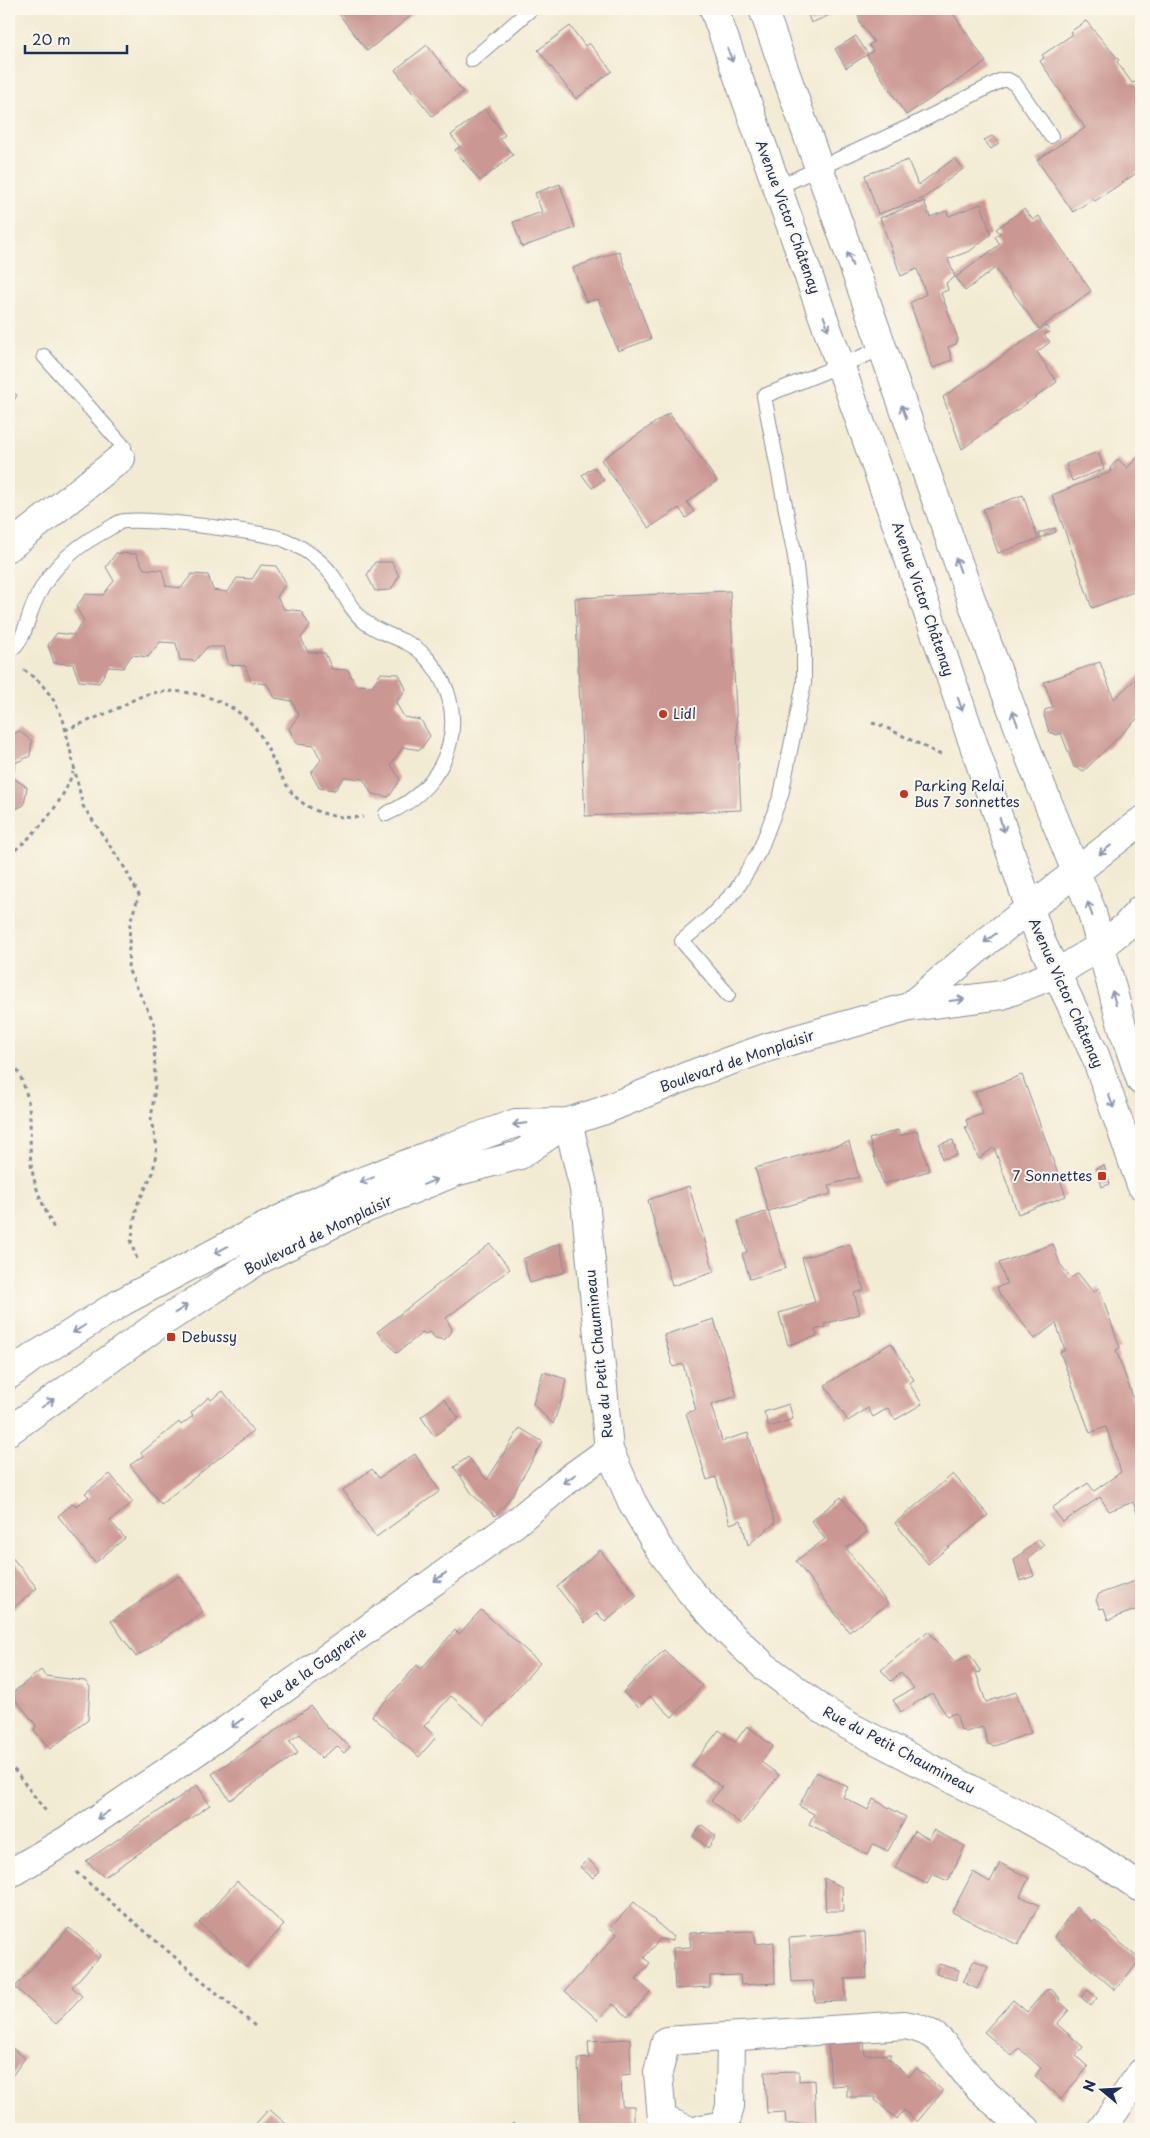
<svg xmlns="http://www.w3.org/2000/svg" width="1150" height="2138" viewBox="0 0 1150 2138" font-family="'Playpen Sans',sans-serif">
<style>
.building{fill:#cb9792}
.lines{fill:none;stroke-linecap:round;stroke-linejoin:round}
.service-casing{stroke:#868d98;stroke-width:16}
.minor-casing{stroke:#868d98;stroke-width:30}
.tertiary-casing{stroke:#868d98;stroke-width:30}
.secondary-casing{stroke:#868d98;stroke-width:30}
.path{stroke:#868d98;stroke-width:3;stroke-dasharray:4 4;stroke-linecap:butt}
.service{stroke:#fff;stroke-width:14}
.minor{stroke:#fff;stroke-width:28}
.tertiary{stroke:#fff;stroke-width:28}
.secondary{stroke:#fff;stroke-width:28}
.oneway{stroke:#8d97ae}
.poi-dot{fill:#c8321e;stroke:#fbf7ec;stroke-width:2}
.labels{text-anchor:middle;stroke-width:4;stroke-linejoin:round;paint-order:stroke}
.street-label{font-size:14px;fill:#1b2f5e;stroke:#fbf7ec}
.poi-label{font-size:14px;fill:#1b2f5e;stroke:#fbf7ec;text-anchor:start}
</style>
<rect width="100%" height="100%" fill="#fbf7ec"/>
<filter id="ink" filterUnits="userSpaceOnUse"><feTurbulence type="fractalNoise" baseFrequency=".02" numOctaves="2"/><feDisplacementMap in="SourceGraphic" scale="10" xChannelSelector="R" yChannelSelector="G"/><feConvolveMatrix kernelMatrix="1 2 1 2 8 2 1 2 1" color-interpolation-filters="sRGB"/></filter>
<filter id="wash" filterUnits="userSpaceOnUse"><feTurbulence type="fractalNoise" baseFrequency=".0096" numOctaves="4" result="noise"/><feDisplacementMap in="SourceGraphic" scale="20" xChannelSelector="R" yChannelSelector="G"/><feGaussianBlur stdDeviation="1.12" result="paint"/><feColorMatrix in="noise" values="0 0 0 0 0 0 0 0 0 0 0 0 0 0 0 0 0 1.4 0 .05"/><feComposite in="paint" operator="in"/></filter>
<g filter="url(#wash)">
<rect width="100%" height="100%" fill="#f2ebd3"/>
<g id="blocks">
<path class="building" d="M335,9h80l2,2 -50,40z
M806,9h38l-33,14z
M857,9h93l36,53 -80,53 -39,-60 6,-4 -4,-6 5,-3 -14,-19z
M1086,21l33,39 -2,2 15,21 3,-1 6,9v79l-46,31 -2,-2 -20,13 -36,-52 48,-32 -45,-67 4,-3 -2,-3 30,-20 -2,-3z
M570,26l15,20 4,-3 23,28 -36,28 -38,-49z
M856,36l12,18 -22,14 -11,-19z
M427,45l36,47 -31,24 -37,-46z
M485,109l20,26 -5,4 13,16 -33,26 -25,-31 5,-3 -9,-12z
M992,136l7,7 -8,6 -7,-9z
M955,158l8,11 -41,30 -44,15 -13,-39 43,-15 10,25z
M560,184l15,44 -53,19 -9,-25 29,-10 -7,-19z
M924,201l6,16 16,-6 3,5 32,-12 10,30 -21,17 -22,8 7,18 -9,6 2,7 -7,3 17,46 -2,5 -8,3 4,13 -19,8 -23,-65 16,-9 -9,-25 -16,7 -21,-58z
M1024,209l9,11 6,-4 52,75 -52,38 -44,-61 -30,23 -9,-14 44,-33 -5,-7 5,-4 -4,-4z
M619,251l32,88 -33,12 -20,-52 -12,3 -13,-34z
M1046,326l4,5 -6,4 6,7 -13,10 20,30 -95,67 -19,-52z
M9,391l8,4 -8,14z
M669,413l48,68 -30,21 7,10 -8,6 -7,-10 -30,20 -48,-68z
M1098,452l6,17 -32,12 -6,-17z
M1141,454v135l-49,19 -40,-113 59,-23 -1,-4 8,-9 9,9z
M594,467l10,13 -12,8 -10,-13z
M1023,495l15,44 -40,14 -15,-44z
M1055,528l1,4 -16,6 -1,-5z
M116,553l20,1 8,15 18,1 4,16 15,2 11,-14 16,1 5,15 15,2 9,-14 15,1 9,-14 15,1 10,17 -9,14 7,12 17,2 9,15 -9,12 7,14 17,1 7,16 16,1 8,15 16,1 9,-13 18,1 7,15 -10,14 8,14 17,3 9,16 -10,14 -17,-3 -12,17 9,16 -11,17 -17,-3 -9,-15 -19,-2 -9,13 -16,-2 -8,-15 10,-13 -7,-14 -17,-2 -8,-15 10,-14 -7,-14 -17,-3 -8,-14 -16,-2 -6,-16 -16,-1 -5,-18h-17l-12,14 -15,-1 -4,-17 -16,-1 -12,15 -16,-2 -9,13 -15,-1 -9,16 -20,-2 -6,-17 -19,-1 -6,-18 9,-12 16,2 11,-14 -8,-14 10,-13 17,1 11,-14 -8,-14z
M375,562h17l7,14 -8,14 -16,1 -8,-16z
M730,591l11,219 -156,6 -10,-218z
M1100,662l14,37 27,-25v41l-57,56 -10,-4 -13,-34 -4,2 -8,-3 -5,-17 1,-5 8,-3 -9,-25z
M19,731l13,10 -2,15 -15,7 -2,15 14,9 -3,18 -14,7 -1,-76z
M1022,1075l44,121 -48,18 -24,-67 -15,12 -14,-32 3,-1 -2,-6 17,-6 -8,-22z
M898,1130l2,6 17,-6 12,41 -46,13 -14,-45z
M953,1140l4,15 -15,4 -3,-15z
M849,1142l10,35 -30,8 2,9 -63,17 -13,-43z
M1104,1165l6,19 -8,3 -6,-19z
M689,1186l25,86 -42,14 -24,-86z
M768,1211l18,57 -36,11 -8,-25 5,-2 -9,-31z
M560,1243l5,29 -35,11 -7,-24z
M490,1244l20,25 -64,49 6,11 -1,4 -7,7 -9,-2 -5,-6 -5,2 -2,-2 -26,21 -20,-21z
M850,1244l14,46 -10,3 6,21 -36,10 1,3 -10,3 2,6 -29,9 -9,-32 36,-11 -13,-44z
M1053,1244l7,20 11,14 7,-5 15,19 6,-4 21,60 -4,2 18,50 4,-1 3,8v111l-2,1 -6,-17 -24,9 -9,-14 -37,25 -11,-14 36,-25 6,8 27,-19 -15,-45 -16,6 -30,-81 5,-2 -9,-27 -21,16 -35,-44 -3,-8 10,-3 -8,-21z
M714,1319l23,77 -26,9 11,36 26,-8 27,90 -27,22 -7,-25 -11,4 -14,-47 -9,3 -21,-67 10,-3 -13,-46 -10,3 -9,-32z
M891,1343l23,37 -5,3 13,21 -27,16 -7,-12 -15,9 -5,-9 -20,13 -23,-36z
M543,1372l23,7 -4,20 -9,25 -20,-20z
M223,1391l30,40 -92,73 -31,-39 13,-9 -2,-3 38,-31 2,3 12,-9 -2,-3 18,-16 2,3z
M444,1399l15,19 -25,18 -13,-19z
M789,1404l4,15 -24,8 -5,-15z
M520,1428l23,14 -32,55 -16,19 -22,-21 -19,-28 14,-10 19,23z
M415,1454l25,37 -64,46 -33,-47 29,-21 7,9z
M110,1474l23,28 -23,19 15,17 -30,25 -37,-47 15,-13 3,3 13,-9 -4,-4z
M953,1474l35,41 -60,49 -33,-41z
M841,1497l26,35 -21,16 42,56 -39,28 -53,-71 29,-22 -14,-18z
M1039,1539l5,6 -16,14 6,17 -14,5 -6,-21z
M600,1550l37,46 -32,26 -8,-9 -12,10 -28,-36z
M10,1555l27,33 -28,24v-56z
M179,1576l24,36 -67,45 -25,-36z
M1141,1579v29l-33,12 -4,-12 -4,1 -4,-9 3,-6z
M481,1610l59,53 -56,62 -33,-29 -27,30 12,11 -17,20 -47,-41 45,-51 4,4 34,-39 4,4z
M928,1631l27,31 15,-7 11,17 -5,1 10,29 30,-10 15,41 -37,13 -6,-2 -5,-17 -17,5 -5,-2 -5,-17 -9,3 -15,-23 -31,19 -8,-12 21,-12 -13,-15 -10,8 -10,-11z
M664,1650l38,36 -30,31 -22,-21 -11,11 -16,-15z
M41,1670l4,6 40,5 5,6 -2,33 -38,29 -16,-19 2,-5 -25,-31z
M311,1706l17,23 1,-1 21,19 -6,6 -7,-7 -16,12 -21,-24 -11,7 9,12 -68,47 -18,-26z
M747,1726l26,20 -12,16 18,13 -38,49 -30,-23 11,-14 -30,-22 27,-35 16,12z
M816,1772l32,15 -5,10 25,13 5,-11 33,18 -18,34 -15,-7 -5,11 -59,-31 5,-10 -15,-8z
M197,1785l13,20 -106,72 -18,-16z
M702,1825l14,11 -8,12 -15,-12z
M933,1830l32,16 -17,35 -16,-7 -5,10 -32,-16 19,-37 15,8z
M588,1859l12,12 -7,7 -13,-11z
M1000,1863l29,15 -9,18 19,9 -21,40 -66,-33 21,-40 17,10z
M824,1878l18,9 1,24h-17z
M237,1881l47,44 -38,42 -47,-44z
M634,1902l39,35v4l-13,-2 -16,19 6,5 -14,16 14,13 -22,25 -15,-13 -15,16 -33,-29 52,-57 -7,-6z
M1076,1907l17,15 2,-2 45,40 -25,30 -61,-53z
M69,1928l32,27 -29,32 10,9 -26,28 -41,-37z
M754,1931l2,13 18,-2 1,41 -34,2 -1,-10 -30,1v11l-35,2 -2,-41 18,-1 -2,-14z
M865,1932l2,46 -22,1 1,22 -31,1 -2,-21 -21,1 -3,-44z
M974,1960l14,7 -11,22 -14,-7z
M939,1964l20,6 -3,10 -20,-6z
M1051,1989l8,8 1,5 9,8 -12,14 26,23 -7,9 12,11 -27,32 -26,-23 6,-8 -22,-20 -7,8 -28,-24 29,-32 14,12 19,-22z
M1088,1990l9,8 -6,8 -10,-9z
M630,2039l1,35 -10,1 1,31h12v23h-42v-3h-12l-2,-67 11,-1 -1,-17z
M864,2042l1,13 26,-1 -2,5 20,18 8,-9 26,23 -26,31 -13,-12 -7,9 -22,-19 1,-3h-29v-12l-16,1 -3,-43z
M9,2046l16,12 -16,22z
M799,2071v10l15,-1 2,43 -30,1 -1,-12 -18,1 -2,-41z
M269,2109l23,20h-41z
M513,2123l7,6h-12z"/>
</g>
</g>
<g filter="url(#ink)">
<use href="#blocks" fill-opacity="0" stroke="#868d98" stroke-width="1"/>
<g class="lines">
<defs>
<path id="service" d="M472,60l59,-51
M778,187l137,-63 87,-44h6l7,4 36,52
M44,356l80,91 -3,11
M9,651c16,-11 17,-28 24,-45 13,-33 37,-56 68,-73 6,-3 13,-8 19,-11 17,-6 146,10 165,18 13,5 25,13 35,22 20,16 24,43 45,60 18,14 42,16 58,32 53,54 30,132 -37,160
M728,995l-46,-54 28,-24 26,-27 24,-40 21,-55 23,-112v-45l-9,-81 -31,-161 117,-47"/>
<path id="minor" d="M9,547l112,-89
M568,1122l16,67 25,261 23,52 26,45 32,44 36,39 38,36 59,44 26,16 164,85 79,44 49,33
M9,1874l58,-34 133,-91 314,-225 48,-40 47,-34
M686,2129l-24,-10 -4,-46 8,-32 239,-16c40,7 43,29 67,55 16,18 36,33 54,49
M701,2129l24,-4 5,-19 1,-68
M1102,2129l39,-56"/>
<path id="tertiary" d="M1076,872l65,-51
M1101,946l24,-19 16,-18"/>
<path id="secondary" d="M714,9l230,649 97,283 54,114 46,130
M763,9l214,607 55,147 59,146 31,117 19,55
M909,1007l77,-65 90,-70
M9,1375l23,-17 90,-56 128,-68 90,-44 107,-42 69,-25 52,-1 34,-11 88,-36 79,-28 140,-40 93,-12 53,-21 46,-28
M9,1431l146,-104 104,-67 98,-48 79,-32 19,-8 65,-17 48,-33"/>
</defs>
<use href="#service" class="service-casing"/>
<use href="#minor" class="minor-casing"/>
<use href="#tertiary" class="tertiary-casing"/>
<use href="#secondary" class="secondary-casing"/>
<path class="path" d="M24,670l16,12 13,17 10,20 20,87 40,59 16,30 -9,27 -2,47 26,54 1,63 -4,35 6,25 -4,27 -16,32 -6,38 6,16
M872,723l11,3 60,30
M65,730c16,-6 33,-13 49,-20 13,-6 24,-14 38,-17 38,-7 87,8 108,42 12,19 22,50 39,65 18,15 41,19 64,17
M9,855c28,-22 52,-49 64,-83
M9,1056c13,20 21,41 21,65 1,16 -1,33 2,49 4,22 14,41 23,61
M9,1763l39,51
M76,1872l179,154"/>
<use href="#service" class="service"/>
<use href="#minor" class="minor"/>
<use href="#tertiary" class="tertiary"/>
<use href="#secondary" class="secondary"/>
</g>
<defs><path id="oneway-shaft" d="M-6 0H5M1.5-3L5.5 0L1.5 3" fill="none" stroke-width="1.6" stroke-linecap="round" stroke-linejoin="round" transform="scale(1.25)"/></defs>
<g class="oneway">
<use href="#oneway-shaft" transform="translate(730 55) rotate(70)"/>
<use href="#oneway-shaft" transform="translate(850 259) rotate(-109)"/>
<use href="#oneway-shaft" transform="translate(826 323) rotate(71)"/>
<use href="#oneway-shaft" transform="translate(904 412) rotate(-110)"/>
<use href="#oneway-shaft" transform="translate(958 565) rotate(-110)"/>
<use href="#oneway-shaft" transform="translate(960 704) rotate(71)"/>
<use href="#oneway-shaft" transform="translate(1015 718) rotate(-111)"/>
<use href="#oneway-shaft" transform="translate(1002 825) rotate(72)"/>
<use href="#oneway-shaft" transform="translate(1105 850) rotate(142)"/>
<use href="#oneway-shaft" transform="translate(1090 909) rotate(-109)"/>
<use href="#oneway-shaft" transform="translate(990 938) rotate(143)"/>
<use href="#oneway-shaft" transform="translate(1114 998) rotate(-105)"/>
<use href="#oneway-shaft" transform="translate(957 1000) rotate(-7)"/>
<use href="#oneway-shaft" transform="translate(1111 1101) rotate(70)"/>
<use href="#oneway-shaft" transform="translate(520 1124) rotate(173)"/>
<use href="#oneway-shaft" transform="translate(367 1180) rotate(158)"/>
<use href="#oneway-shaft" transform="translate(430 1182) rotate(-22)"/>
<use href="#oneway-shaft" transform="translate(221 1250) rotate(152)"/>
<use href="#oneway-shaft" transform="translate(181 1309) rotate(-33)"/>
<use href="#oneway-shaft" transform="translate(79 1329) rotate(148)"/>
<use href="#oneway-shaft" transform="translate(48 1403) rotate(-35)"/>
<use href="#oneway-shaft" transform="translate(569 1479) rotate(144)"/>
<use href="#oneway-shaft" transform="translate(440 1577) rotate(144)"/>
<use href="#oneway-shaft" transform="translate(237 1723) rotate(144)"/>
<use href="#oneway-shaft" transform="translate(103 1815) rotate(146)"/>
</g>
</g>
<g class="poi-dot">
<circle cx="663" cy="714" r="5"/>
<circle cx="904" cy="794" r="5"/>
<rect x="1097" y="1171" width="10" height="10" rx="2.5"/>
<rect x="166" y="1332" width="10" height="10" rx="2.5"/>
</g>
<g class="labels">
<g class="street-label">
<text transform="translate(788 217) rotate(70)" y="5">Avenue Victor Châtenay</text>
<text transform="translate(923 599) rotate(71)" y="5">Avenue Victor Châtenay</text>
<text transform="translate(1066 993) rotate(66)" y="5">Avenue Victor Châtenay</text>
<text transform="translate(737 1061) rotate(-19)" y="5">Boulevard de Monplaisir</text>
<text transform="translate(318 1235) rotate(-26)" y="5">Boulevard de Monplaisir</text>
<text transform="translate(599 1354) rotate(-96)" y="5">Rue du Petit Chaumineau</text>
<text transform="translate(313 1668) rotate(-36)" y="5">Rue de la Gagnerie</text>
<text transform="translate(899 1750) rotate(28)" y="5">Rue du Petit Chaumineau</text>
</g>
<g class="poi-label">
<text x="673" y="719">Lidl</text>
<text x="914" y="791">Parking Relai<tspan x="914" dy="16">Bus 7 sonnettes</tspan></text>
<text x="1092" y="1181" text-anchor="end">7 Sonnettes</text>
<text x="181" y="1342">Debussy</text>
</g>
</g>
<rect width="1150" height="2138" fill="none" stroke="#fbf7ec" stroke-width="30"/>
<g transform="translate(1102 2090) rotate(288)" stroke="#fbf7ec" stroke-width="4" paint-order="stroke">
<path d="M0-4L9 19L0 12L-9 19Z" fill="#1b2f5e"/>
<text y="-8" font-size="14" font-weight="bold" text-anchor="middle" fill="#1b2f5e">N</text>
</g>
<path d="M25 45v8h102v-8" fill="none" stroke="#1b2f5e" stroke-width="2.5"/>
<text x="32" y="45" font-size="15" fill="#1b2f5e" stroke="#fbf7ec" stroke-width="4" paint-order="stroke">20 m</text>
</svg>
